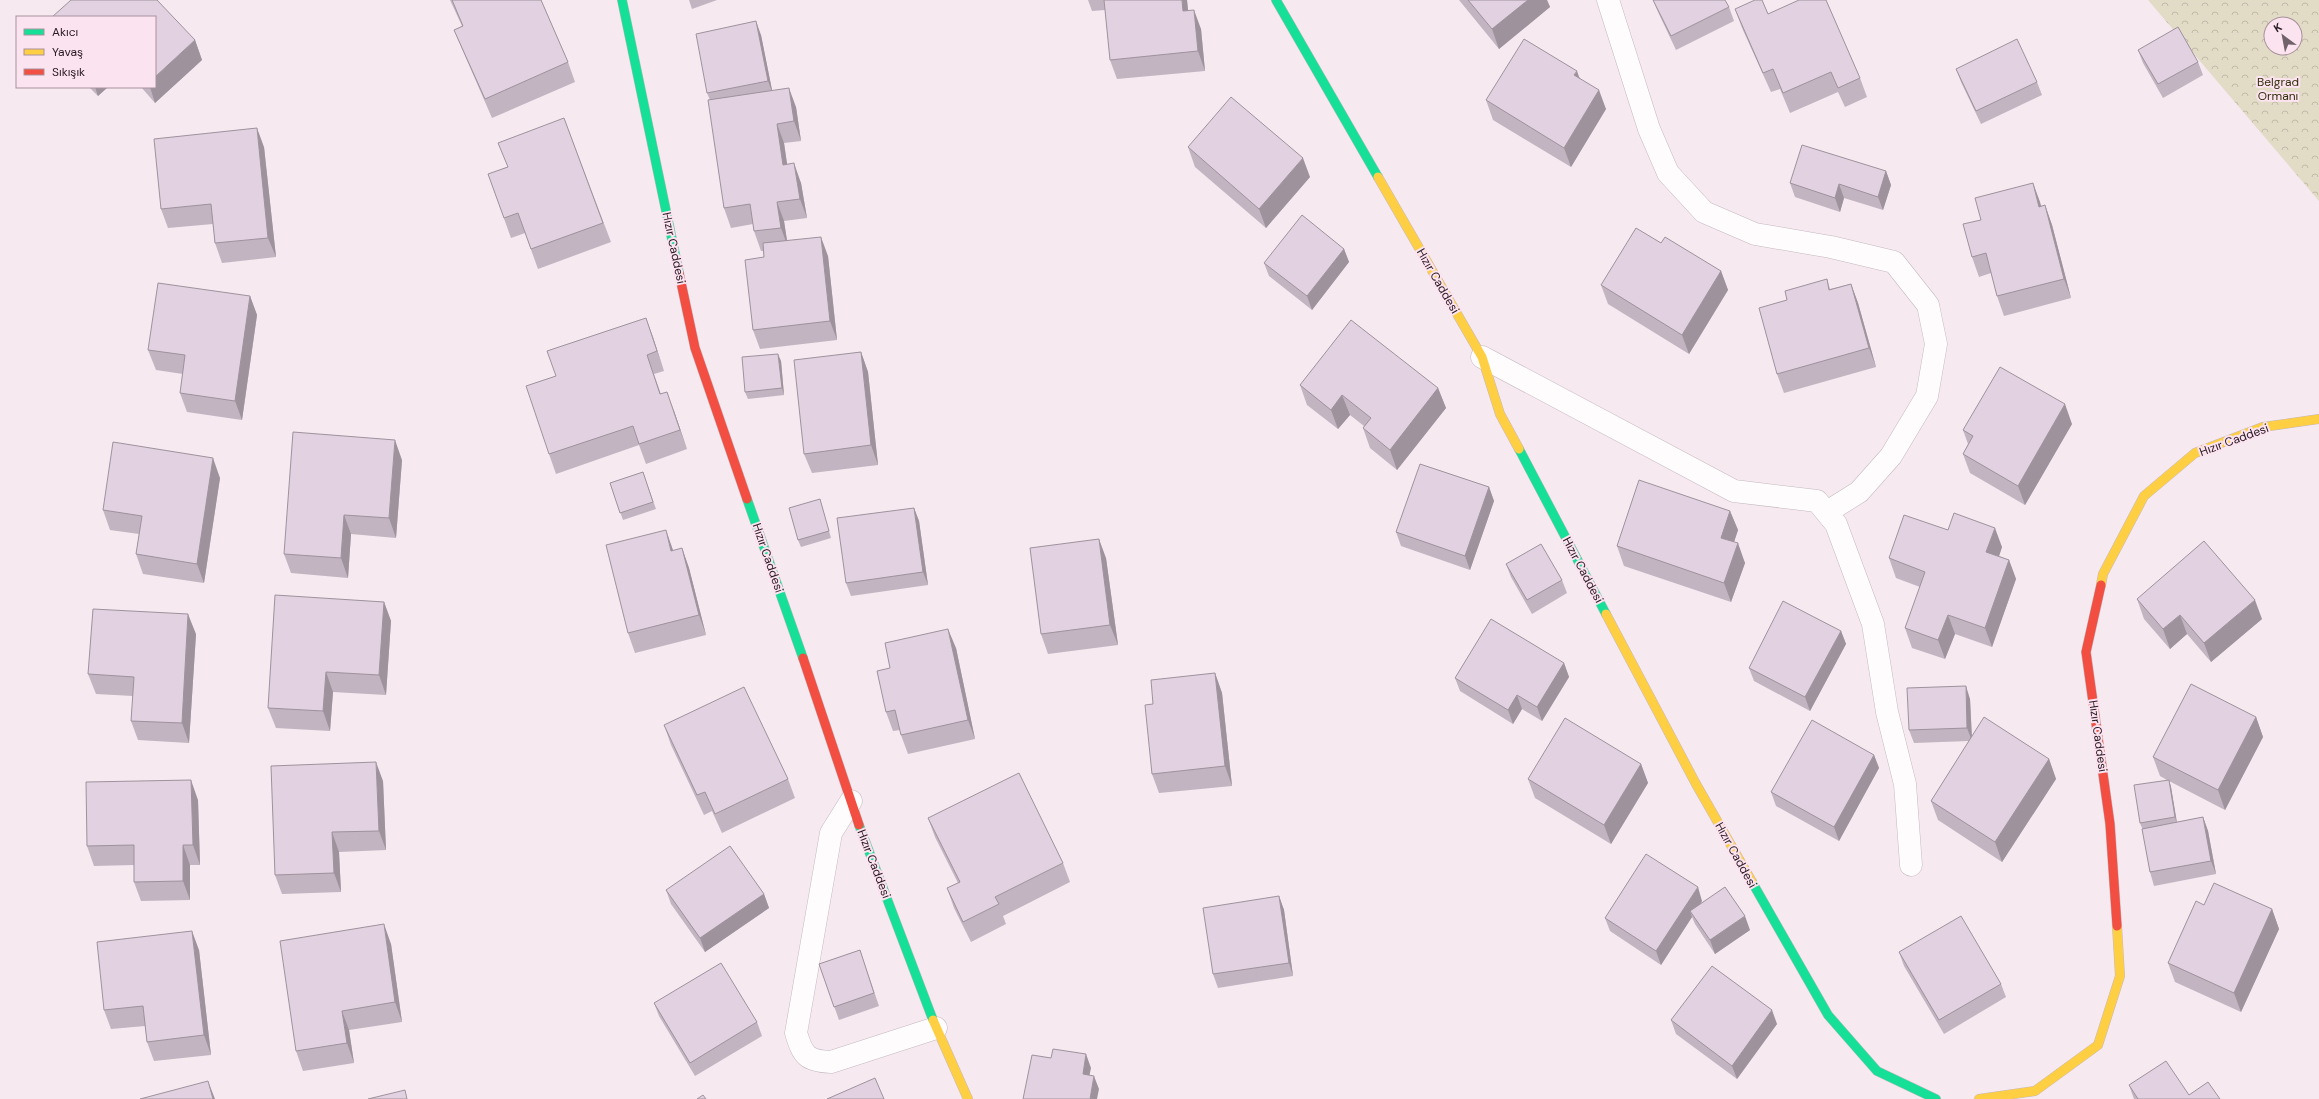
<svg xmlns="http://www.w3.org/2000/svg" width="2319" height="1099" viewBox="0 0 2319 1099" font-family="'DM Sans',sans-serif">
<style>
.forest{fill:url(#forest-crowns);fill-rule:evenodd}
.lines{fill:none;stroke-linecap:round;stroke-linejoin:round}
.street-casing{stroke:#c6b8c0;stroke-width:23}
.fast-casing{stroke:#c6b8c0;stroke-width:10}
.slow-casing{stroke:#c6b8c0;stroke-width:10}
.jam-casing{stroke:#c6b8c0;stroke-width:10}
.street{stroke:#fefcfd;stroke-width:22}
.fast{stroke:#16e098;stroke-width:9}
.slow{stroke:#ffcf43;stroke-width:9}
.jam{stroke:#f24e42;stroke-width:9}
.wall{fill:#c2b4c1}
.shaded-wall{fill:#9e929d}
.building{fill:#e2d1e0;stroke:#9e929d}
.labels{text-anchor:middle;stroke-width:4;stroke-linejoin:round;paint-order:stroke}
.park-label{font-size:12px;fill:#312e0c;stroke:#fce3f0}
.street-label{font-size:12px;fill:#271921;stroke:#fce3f0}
</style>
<defs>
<pattern id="forest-crowns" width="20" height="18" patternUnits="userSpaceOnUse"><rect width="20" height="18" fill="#e2dbc6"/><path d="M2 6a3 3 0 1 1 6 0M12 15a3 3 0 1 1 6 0" fill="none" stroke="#c2bbaa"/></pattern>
</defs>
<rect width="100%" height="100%" fill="#f6e9f0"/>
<path class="forest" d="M2148,0h171v201zM2271,24h24v24h-24z"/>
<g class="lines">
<defs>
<path id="street" d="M1608,0l41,129 19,44 36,39 51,22 76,13 63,15 34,43 8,39 -9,52 -36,60 -32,36 -32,20
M1482,357l252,134 83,10 19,23 37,100 14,88 18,72 6,81
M851,801l-20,32 -35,200c7,23 11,28 35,29l105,-34"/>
<path id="fast" d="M622,0l57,273
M1276,0l102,177
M1519,449l87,165
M747,499l56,159
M859,825l74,195
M1752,882l76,133 49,56 59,28"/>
<path id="slow" d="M1378,177l104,180 18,57 19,35
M2101,585l2,-11 41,-78 51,-43 68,-26 56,-8
M1606,614l90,170 56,98
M933,1020l35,79
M1979,1099l56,-8 63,-46 22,-69 -3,-50"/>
<path id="jam" d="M679,273l16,75 52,151
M2101,585l-15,67 24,172 7,102
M803,658l56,167"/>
</defs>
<use href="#street" class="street-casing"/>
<use href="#fast" class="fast-casing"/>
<use href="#slow" class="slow-casing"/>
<use href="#jam" class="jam-casing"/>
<use href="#street" class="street"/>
<use href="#fast" class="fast"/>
<use href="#slow" class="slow"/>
<use href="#jam" class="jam"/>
</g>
<path class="wall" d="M450,0h91l27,62 7,20 -83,36 -30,-69 -8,-19 8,-4z
M689,0h28l-25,9z
M1088,0h99l1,10 13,19 4,42 -88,8 -7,-19 -5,-50 -13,1z
M1459,0h88l3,7 -51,42z
M1653,0l76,7 5,14 -58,29 -18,-38z
M1735,9l33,5 92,64 7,19 -22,10 -7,-15 -48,21 -10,-24 -9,3 -29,-64z
M761,35l11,55 24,17 5,34 -17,2 3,21 14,19 6,35 -23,3 3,20 41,15 9,84 -77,9 -7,-19 11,-73 -1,-6h-2l-7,-20 -1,-7 -22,4 -7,-20 -14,-108 -3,-7z
M195,40l7,20 -47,43 -14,-16h14z
M2138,50l60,12 5,13 -40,23 -20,-35z
M1956,69l81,13 5,13 -61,29 -20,-42z
M1579,77l27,32 -35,58 -78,-47 -7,-20z
M89,87h19l-10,9z
M564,118l47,124 -73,27 -13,-36 -14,5 -23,-64 19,-7z
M264,147l12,110 -54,6 -7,-20 -2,-19 -45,4 -7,-19z
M1188,147l122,30 -44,51 -71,-61z
M1886,171l5,14 -8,25 -39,-12 -4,14 -45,-15 -5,-14z
M2033,183l8,23 4,-1 7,20 19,73 -67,18 -7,-20 -6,-23 -12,4 -7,-20 9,-37z
M1344,249l5,13 -37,48 -43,-34 -5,-13z
M1721,271l7,19 -39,64 -81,-50 -7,-19z
M1827,279l3,10 21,-5 7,19 18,64 -92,26 -7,-19 10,-74z
M250,296l7,19 -15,105 -55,-8 -7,-19 3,-19 -27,-4 -8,-20z
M646,318l18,53 -10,3 7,20 13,17 13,38 -41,15 -7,-19 -83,29 -7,-20 7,-78z
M861,352l7,20 10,93 -66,8 -8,-19z
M781,361l3,34 -36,4 -3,-7z
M1300,385l138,3 8,20 -49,62 -27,-22 -7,-20 1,-2 -14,-11 -12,14 -31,-24z
M2072,424l-47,81 -55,-32 -7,-19 5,-10 -5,-14z
M402,460l-6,78 -45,-4 -3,44 -57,-5 -7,-19z
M643,472l13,37 -33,11 -13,-37z
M220,478l-16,105 -61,-9 -7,-20 3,-20 -29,-4 -7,-20z
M1489,487l5,14 -24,69 -69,-24 -5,-14z
M820,499l11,39 -30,9 -3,-7z
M914,508l5,13 9,64 -77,11 -5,-13z
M1730,511l8,19 -4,12 11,21 -14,39 -107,-36 -7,-20z
M1948,530l54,17 -3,9 10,4 7,19 -24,68 -37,-13 -10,25 -33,-11 -7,-20 15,-41 -24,-9 -7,-20z
M682,548l7,20 17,67 -71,18 -7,-20z
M1106,558l12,87 -70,9 -7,-20z
M1506,564l56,16 5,13 -35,21 -21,-37z
M2137,599l125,20 -51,43 -24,-28 -17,15 -26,-30z
M384,602l7,19 -5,74 -53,-3 -3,39 -54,-3 -8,-20z
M1841,631l5,13 -36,67 -56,-30 -5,-13z
M196,634l-7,109 -51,-3 -7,-19 2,-25 -37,-2 -8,-20z
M956,648l19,91 -67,15 -7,-19 -1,-5 -7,1 -7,-19 4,-44z
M1564,663l5,14 -27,44 -20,-12 -9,15 -53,-33 -5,-13z
M1215,673l7,20 10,93 -73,7 -7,-19 1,-70z
M1970,699l2,38 77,22 7,20 -54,83 -64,-42 -7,-19 38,-60 -55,2 -5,-13z
M2256,717l7,20 -38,73 -56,-29 2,6 6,35 26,-5 5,14 8,43 -62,12 -4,-14 -8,-44 -2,-5 27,-43 -7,-4 -7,-19z
M664,725l124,54 7,19 -73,35 -10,-22 -8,4 -33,-70z
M1874,755l5,13 -40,73 -63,-35 -5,-14z
M1641,764l7,19 -37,61 -76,-46 -7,-19z
M383,781l3,69 -47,2 2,40 -59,2 -7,-19z
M198,800l2,65h-10v35l-49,1 -7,-19v-17l-40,1 -7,-20z
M928,818l135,45 7,19 -67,34 3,8 -35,18 -17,-34 -7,-20 11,-5 -23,-46z
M666,890l98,4 5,14 -64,44 -34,-48z
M1279,896l5,14 9,66 -75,12 -5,-14z
M1702,901l-1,3 49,26 -35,24 -20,-30 -3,-7 -31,48 -51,-34 -5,-13z
M2204,905l68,4 7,20 -38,83 -66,-30 -7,-19z
M391,944l11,78 -53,8 5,33 -51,8 -7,-20z
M199,950l12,105 -57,6 -7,-19 -2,-16 -34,3 -7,-19z
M860,950l19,56 -40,14 -20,-56z
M1899,952l102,32 5,13 -62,37 -40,-68z
M654,1003l103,19 5,14 -67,40 -36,-60z
M1671,1020l106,4 -40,55 -61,-45z
M2129,1085l60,10 31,4h-86z"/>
<path class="shaded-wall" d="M1182,0h5l3,30 -7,-19z
M1528,0h19l3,7 -51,42 -7,-20z
M1194,10l7,19 4,42 -7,-20z
M756,21l5,14 12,60 -5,-14z
M195,40l7,20 -47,43 -5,-16h5v-10z
M1577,71l7,20 -10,-16z
M95,87h13l-10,9z
M789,88l7,19 5,34 -7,-20z
M1599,90l7,19 -35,58 -7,-19z
M777,124l7,19 6,41 -7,-19z
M257,128l7,19 12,110 -8,-19z
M1303,158l7,19 -44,51 -7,-19z
M794,163l7,20 6,35 -7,-19z
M1886,171l5,14 -8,25 -5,-13z
M2033,183l7,19 6,24 -7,-19z
M1839,184l5,14 -4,14 -5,-14z
M777,202l7,19 4,26 -7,-19z
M2045,205l7,20 19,73 -7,-19z
M821,237l7,19 9,84 -7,-19z
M1344,249l5,13 -37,48 -5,-14z
M1721,271l7,19 -39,64 -7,-19z
M1851,284l7,19 18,64 -7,-19z
M250,296l7,19 -15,105 -7,-19z
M646,318l7,19 11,34 -7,-20z
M861,352l7,20 10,93 -7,-20z
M778,354l3,7 3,34 -2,-7z
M1438,388l8,20 -49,62 -7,-20z
M667,392l7,19 13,38 -7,-19z
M1342,395l8,20 -12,14 -7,-19z
M2065,404l7,20 -47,81 -7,-19z
M395,440l7,20 -6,78 -7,-20z
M213,458l7,20 -16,105 -7,-19z
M1489,487l5,14 -24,69 -5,-14z
M914,508l5,13 9,64 -5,-13z
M1730,511l8,19 -9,27 -8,-19z
M344,515l7,19 -3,44 -7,-20z
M1995,528l7,19 -8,24 -8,-19z
M666,530l7,20 5,21 -7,-20z
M1099,539l7,19 12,87 -8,-20z
M1738,543l7,20 -14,39 -7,-19z
M682,548l7,20 17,67 -7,-20z
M2009,560l7,19 -24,68 -7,-19z
M2255,600l7,19 -51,43 -7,-19z
M384,602l7,19 -5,74 -7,-20z
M188,614l8,20 -7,109 -7,-20z
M1948,615l7,19 -10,25 -7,-19z
M2180,615l7,19 -17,15 -7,-20z
M948,629l8,19 19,91 -7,-19z
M1841,631l5,13 -36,67 -5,-14z
M1564,663l5,14 -27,44 -5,-14z
M326,672l7,20 -3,39 -7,-20z
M1215,673l7,20 10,93 -7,-20z
M1966,686l4,13 2,42 -5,-13z
M1517,695l5,14 -9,15 -5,-14z
M2256,717l7,20 -38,73 -7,-20z
M1874,755l5,13 -40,73 -5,-14z
M2049,759l7,20 -54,83 -7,-20z
M376,762l7,19 3,69 -7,-19z
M1641,764l7,19 -37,61 -7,-19z
M191,780l7,20 2,65 -7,-20z
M2169,780l2,7 6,37 -2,-7z
M2203,817l5,14 8,43 -5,-13z
M332,832l7,20 2,40 -7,-19z
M183,845l7,20v35l-7,-19z
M1698,887l4,14 -9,14 -3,-4 2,6 -31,48 -5,-14z
M764,894l5,14 -64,44 -5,-14z
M1279,896l5,14 9,66 -4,-13z
M2272,909l7,20 -38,83 -7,-19z
M1745,916l5,14 -35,24 -5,-14z
M384,924l7,20 11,78 -7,-20z
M192,931l7,19 12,105 -7,-20z
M1772,1010l5,14 -40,55 -5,-13z
M342,1011l7,19 5,33 -7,-20z
M1086,1054l5,14 -4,19 -4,-13z
M1094,1076l5,13 -2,10h-7z
M208,1081l7,18h-2z"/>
<path class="building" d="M71,0h86l38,40 -40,37v-60h-103z
M452,0h89l27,62 -83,37 -31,-69 9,-4z
M1104,0h78l1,11 11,-1 4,41 -88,9z
M1468,0h60l-36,29z
M1653,0h72l4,7 -58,29z
M1755,0h7l6,14 31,-14h27l34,78 -22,10 -7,-16 -48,21 -10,-24 -10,4 -28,-64z
M756,21l12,60 -61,12 -11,-59z
M2178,27l20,35 -40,22 -20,-34z
M1524,39l53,32 -3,4 25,15 -35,58 -78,-48z
M2017,39l20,43 -61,29 -20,-42z
M789,88l5,33 -17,3 6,41 11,-2 6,36 -23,3 4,26 -27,3 -4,-27 -26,4 -16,-108z
M1231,97l72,61 -44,51 -71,-62z
M564,118l39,105 -72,26 -13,-36 -14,5 -16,-44 20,-7 -10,-24z
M257,128l11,110 -53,5 -4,-39 -50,5 -7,-70z
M1802,145l84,26 -8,26 -39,-13 -4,14 -45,-15z
M2033,183l6,24 6,-2 19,74 -67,17 -11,-43 -14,4 -9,-33 18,-4 -6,-22z
M1302,215l42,34 -37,47 -43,-33z
M1636,228l25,15 4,-6 56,34 -39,64 -81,-50z
M821,237l9,84 -77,9 -8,-70 19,-3 -1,-14z
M1827,279l2,11 22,-6 18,64 -92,26 -18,-66 28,-8 -2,-9z
M158,283l92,13 -15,105 -55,-8 5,-38 -37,-5z
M646,318l11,33 -10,4 13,39 7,-2 13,38 -41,14 -6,-18 -84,28 -23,-68 30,-10 -9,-25z
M1351,320l87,68 -48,62 -27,-22 8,-10 -29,-23 -11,15 -31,-25z
M861,352l10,93 -67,9 -10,-94z
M778,354l4,34 -37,4 -3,-35z
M2000,367l65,37 -47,82 -55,-32 10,-18 -10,-6z
M293,432l102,8 -6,78 -45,-3 -3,43 -57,-4z
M113,442l100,16 -16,106 -61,-10 6,-38 -39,-6z
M1420,464l69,23 -24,69 -69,-24z
M643,472l10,30 -33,11 -10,-30z
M1639,480l91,31 -9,27 17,5 -14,40 -107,-37z
M820,499l9,32 -31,9 -9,-32z
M914,508l9,64 -77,11 -9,-65z
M1954,513l41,15 -9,24 23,8 -24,68 -37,-13 -10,25 -33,-12 20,-56 -36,-14 15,-43 44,15z
M666,530l5,21 11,-3 17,67 -71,18 -22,-88z
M1099,539l11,86 -69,9 -11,-86z
M2204,541l51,59 -51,43 -24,-28 -17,14 -26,-30z
M1541,544l21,36 -35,20 -21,-36z
M275,595l109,7 -5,73 -53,-3 -3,39 -55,-3z
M1783,601l58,30 -36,66 -56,-29z
M93,609l95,5 -6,109 -51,-2 3,-44 -46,-3z
M1491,619l73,44 -27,44 -20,-12 -9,15 -53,-32z
M948,629l20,91 -67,15 -6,-25 -9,2 -9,-41 13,-3 -5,-25z
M1215,673l10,93 -73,8 -7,-69 8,-1 -2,-24z
M2191,684l65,33 -38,73 -65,-33z
M1966,686l1,42 -58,2 -2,-42z
M744,687l44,92 -73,35 -10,-22 -8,3 -33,-70z
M1984,717l65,42 -54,83 -64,-41z
M1565,718l76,46 -37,61 -76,-46z
M1812,720l62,35 -40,72 -63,-35z
M376,762l3,69 -47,1 2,41 -59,2 -4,-109z
M1019,773l44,90 -68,34 4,7 -36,18 -16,-34 13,-6 -32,-64z
M191,780l2,65h-10v36l-49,1v-37l-47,1 -1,-64z
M2169,780l6,37 -35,6 -6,-38z
M2203,817l8,44 -61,11 -8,-43z
M730,846l34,48 -64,44 -34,-48z
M1646,854l52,33 -42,64 -51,-33z
M2214,883l58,26 -38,84 -66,-30 28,-62 8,4z
M1725,887l20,29 -35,24 -20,-29z
M1279,896l10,67 -76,11 -10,-66z
M1961,916l40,68 -62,36 -40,-68z
M384,924l11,78 -53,9 5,32 -51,8 -16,-110z
M192,931l12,104 -57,7 -4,-36 -39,4 -7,-68z
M860,950l14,43 -40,14 -15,-43z
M721,963l36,59 -67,41 -36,-60z
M1712,966l60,44 -40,56 -61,-46z
M1053,1049l33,5 -3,20 11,2 -4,23h-67l9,-44 19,3z
M2166,1061l23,34 19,-13 12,17h-82l-9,-14z
M875,1078l9,21h-57z
M208,1081l5,18h-73z
M405,1090l2,9h-39z
M703,1095l3,4h-9z"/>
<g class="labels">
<g class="park-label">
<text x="2278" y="86">Belgrad<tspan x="2278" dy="14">Ormanı</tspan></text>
</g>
<g class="street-label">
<text transform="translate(674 248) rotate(78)" y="4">Hızır Caddesi</text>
<text transform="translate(1438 281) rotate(60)" y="4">Hızır Caddesi</text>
<text transform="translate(2234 440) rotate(-20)" y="4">Hızır Caddesi</text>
<text transform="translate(768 558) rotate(71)" y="4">Hızır Caddesi</text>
<text transform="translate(1583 570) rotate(62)" y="4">Hızır Caddesi</text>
<text transform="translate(2098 736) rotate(82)" y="4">Hızır Caddesi</text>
<text transform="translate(1736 855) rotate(61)" y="4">Hızır Caddesi</text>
<text transform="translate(874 864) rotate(69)" y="4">Hızır Caddesi</text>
</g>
</g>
<rect x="16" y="16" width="140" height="72" fill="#fce3f0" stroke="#a7929d"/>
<rect x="24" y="29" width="20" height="6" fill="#16e098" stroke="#a7929d"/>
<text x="52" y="36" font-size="12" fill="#271921">Akıcı</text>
<rect x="24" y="49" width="20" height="6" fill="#ffcf43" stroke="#a7929d"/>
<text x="52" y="56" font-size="12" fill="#271921">Yavaş</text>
<rect x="24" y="69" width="20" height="6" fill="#f24e42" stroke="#a7929d"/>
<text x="52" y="76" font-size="12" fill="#271921">Sıkışık</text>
<g transform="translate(2283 36) rotate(328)"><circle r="19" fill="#fce3f0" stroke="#a7929d"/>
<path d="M0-3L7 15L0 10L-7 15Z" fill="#6f6269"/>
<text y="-6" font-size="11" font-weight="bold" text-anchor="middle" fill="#271921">K</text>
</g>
</svg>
